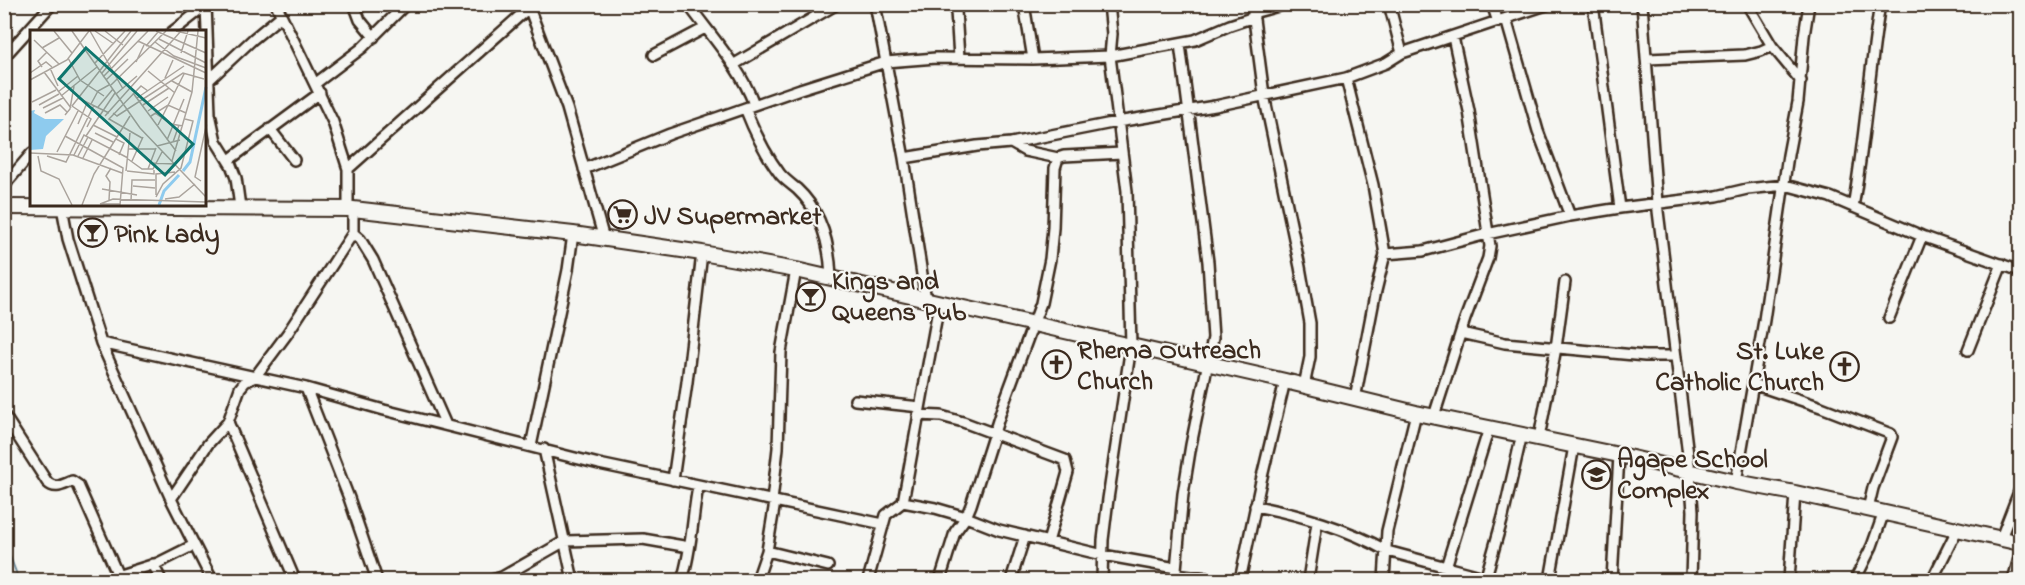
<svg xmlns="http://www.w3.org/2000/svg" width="2025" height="585" viewBox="0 0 2025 585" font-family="'Indie Flower',sans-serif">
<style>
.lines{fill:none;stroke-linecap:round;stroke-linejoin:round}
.stream{stroke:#6d8b9b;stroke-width:2}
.minor-casing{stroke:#3b2a1e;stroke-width:14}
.secondary-casing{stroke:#3b2a1e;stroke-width:18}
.minor{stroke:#f6f6f2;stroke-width:9}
.secondary{stroke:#f6f6f2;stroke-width:14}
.labels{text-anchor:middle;stroke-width:4.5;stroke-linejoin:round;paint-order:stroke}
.poi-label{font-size:27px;font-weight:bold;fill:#3b2a1e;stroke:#f6f6f2;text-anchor:start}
.inset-river{fill:none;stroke:#8ecbee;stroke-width:3}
.inset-road{fill:none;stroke:#aba49d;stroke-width:1.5}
.view{fill:#0f766e;fill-opacity:0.15;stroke:#0f766e;stroke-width:3}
.inset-edge{fill:none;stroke:#3b2a1e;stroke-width:3}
</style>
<rect width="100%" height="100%" fill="#f6f6f2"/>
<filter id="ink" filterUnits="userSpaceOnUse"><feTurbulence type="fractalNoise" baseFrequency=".0167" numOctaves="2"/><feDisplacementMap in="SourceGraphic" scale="12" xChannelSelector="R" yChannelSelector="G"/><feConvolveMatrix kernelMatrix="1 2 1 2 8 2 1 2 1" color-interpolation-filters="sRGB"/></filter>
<g filter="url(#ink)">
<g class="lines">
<path class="stream" d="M4,541l15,39"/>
<defs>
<path id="minor" d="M206,4l4,110 6,27 15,24 5,13 4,29
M276,4l57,118 15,47v40
M354,4l6,16 14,17
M688,4c23,32 52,63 66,100
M875,4l29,154 22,142
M1024,4l9,55
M1109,4l3,30 -2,22 85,-16 35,-15 24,-8
M1252,4l12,91 36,172 10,56v34l-6,29
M1389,4l13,49
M1492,4l6,18
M1593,4l27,204
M1642,4l15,199 33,268 3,40 -2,69
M1747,4l25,42 29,35
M528,5l39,103 37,131
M1253,13l33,-9
M1506,19l32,112 32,85
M172,32l36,-28
M654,55l51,-27
M4,57l48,-53
M959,58l-3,-47 2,-5 4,-2
M1647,59l98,-4 16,-4 11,-5
M733,65l104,-61
M1346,78l27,107 12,69 -10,41 -20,104
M208,81l45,-42 28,-23
M316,83l46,-35 44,-44
M745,108c9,23 20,46 35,66 5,6 11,10 17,15 26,24 33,57 34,89
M270,129l24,31
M1011,143l14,8 33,7
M904,158l73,-12 34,-3 106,-21 98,-16 131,-28 40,-15 16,-10 147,-49
M229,160l91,-67
M348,169l185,-165
M584,169l86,-35 130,-45 86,-27 50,-4 97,1 77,-3 17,135 4,155 -23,153 -5,41 -1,40
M4,187l4,-6 24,-28
M62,207l6,32 33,104 70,156 41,81
M1853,207c12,-67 16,-135 27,-203
M353,233l7,6 13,21 73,165
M1385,254l38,-3 64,-17 83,-18 50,-8 97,-12 30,-7 38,-4 45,12 92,39 98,35
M1889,318l33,-82
M1461,333l44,10 140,13h31
M101,343l205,45 78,22 215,54 284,60
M1968,350l34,-86
M1753,384l68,23 70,27 1,3 -19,51 -5,21
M306,388l43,110 28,82
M855,400l65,7
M4,415l43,67c8,8 15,3 25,-1l6,4 42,95
M918,415l23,1 22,6 102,38 3,12 -20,70
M1434,416l31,-97 23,-61 2,-12 -21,-135 -16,-74
M228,422l67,158
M1539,438l17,-90 9,-66
M531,446l37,-176 5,-36
M544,449l29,131
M673,480l14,-98 15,-129
M1736,482l28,-162 24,-165 10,-53 6,-66 5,-32
M171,499l37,-55 20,-22 12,-34 5,-6 10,-5 32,-43 66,-101v-24
M772,501l6,-53 3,-96 15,-82
M903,502l36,-198
M1255,506c43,8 94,23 132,45l108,29
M2001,538l19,-49
M767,551l61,15
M153,564l8,16
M1446,567l43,-139
M1176,574l47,6
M104,580l54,-17 36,-18
M492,580l10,-3 63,-36 78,-2 46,8
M682,580c10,-30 10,-62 16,-93
M757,580l10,-29 8,-49
M868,580l18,-65 17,-13 32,6 31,9 33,13 104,25 73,13
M940,580l15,-48 11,-15 5,-12 31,-97 39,-105 9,-44 3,-31 2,-60 3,-10 6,-2 58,-3
M1011,580l14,-44
M1175,580l8,-86 8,-49 22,-107 -5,-76 -28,-218
M1240,580l21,-99 24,-100
M1308,580l9,-57
M1384,580l3,-49 29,-118
M1485,580l18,-63 19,-83
M1550,580l24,-134
M1612,580l7,-125
M1789,580l6,-87
M1855,580l17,-34 12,-34
M1932,580l26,-52
M2013,580l7,-25"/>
<path id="secondary" d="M4,207l349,2 220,25 129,19 94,17 489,111 131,32 203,42 117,27 59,11 225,50"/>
</defs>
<use href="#minor" class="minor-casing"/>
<use href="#secondary" class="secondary-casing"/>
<use href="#minor" class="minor"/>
<use href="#secondary" class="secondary"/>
</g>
</g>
<defs>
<symbol id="supermarket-ring" viewBox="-11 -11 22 22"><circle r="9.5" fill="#f6f6f2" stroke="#3b2a1e" stroke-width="1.5"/><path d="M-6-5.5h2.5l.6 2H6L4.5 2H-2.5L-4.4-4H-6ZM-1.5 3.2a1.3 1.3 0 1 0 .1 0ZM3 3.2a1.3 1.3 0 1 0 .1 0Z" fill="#3b2a1e"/></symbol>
<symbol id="bar-ring" viewBox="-11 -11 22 22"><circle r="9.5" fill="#f6f6f2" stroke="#3b2a1e" stroke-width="1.5"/><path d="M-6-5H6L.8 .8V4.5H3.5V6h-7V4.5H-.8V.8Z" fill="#3b2a1e"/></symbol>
<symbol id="church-ring" viewBox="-11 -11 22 22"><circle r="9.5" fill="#f6f6f2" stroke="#3b2a1e" stroke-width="1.5"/><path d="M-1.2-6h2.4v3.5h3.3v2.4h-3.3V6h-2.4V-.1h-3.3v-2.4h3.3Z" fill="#3b2a1e"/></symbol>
<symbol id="school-ring" viewBox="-11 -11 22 22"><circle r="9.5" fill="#f6f6f2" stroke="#3b2a1e" stroke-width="1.5"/><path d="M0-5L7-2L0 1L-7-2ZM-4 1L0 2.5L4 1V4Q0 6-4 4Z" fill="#3b2a1e"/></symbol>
</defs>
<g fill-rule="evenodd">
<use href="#supermarket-ring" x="606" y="198" width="33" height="33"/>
<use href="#bar-ring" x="76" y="216" width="33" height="33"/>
<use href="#bar-ring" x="794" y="280" width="33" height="33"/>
<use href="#church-ring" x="1040" y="348" width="33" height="33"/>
<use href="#church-ring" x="1828" y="350" width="33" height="33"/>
<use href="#school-ring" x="1580" y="458" width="33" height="33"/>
</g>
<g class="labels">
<g class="poi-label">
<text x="644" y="224">JV Supermarket</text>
<text x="114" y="242">Pink Lady</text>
<text x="832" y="289">Kings and<tspan x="832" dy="31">Queens Pub</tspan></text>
<text x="1077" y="358">Rhema Outreach<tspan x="1077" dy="31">Church</tspan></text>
<text x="1824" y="359" text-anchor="end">St. Luke<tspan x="1824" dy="31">Catholic Church</tspan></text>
<text x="1617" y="467">Agape School<tspan x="1617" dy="31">Complex</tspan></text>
</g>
</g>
<g transform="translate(30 30)">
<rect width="176" height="176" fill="#f6f6f2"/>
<path d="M5,80l-1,3 11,6h19l-18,17 -3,13 -13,1v-39z" fill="#8ecbee"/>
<path class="inset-river" d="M153,141l7,-9 16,-75M129,175l5,-14 15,-16"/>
<path class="inset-road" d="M24,1l18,22M42,1l68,97 66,69M60,1l33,58M65,1l19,13M75,1l18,14M126,1l50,22M146,1l30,7M129,9l47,24M4,10l25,24M108,11l68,32M125,12l19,14 32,12M116,16l12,-14M12,18l17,-10M151,23l7,-22M38,28l12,22 24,16M106,32l8,-17M65,33l30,-32M12,37l-4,-6 9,-9M20,38l8,18M118,41l27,22M14,42l27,36M0,43l16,-11 6,5M72,43l35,-42M73,47l45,-46M135,48l8,-18M0,50l37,-20 22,-29M76,50l22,-21M142,51l20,11M81,55l55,-54M28,62l20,-16M103,63l43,58M86,64l21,-18M31,66l36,-29M48,68l31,15M107,68l47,-32M2,72l24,-12M61,74l7,-13 11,-6M9,75l20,-11M113,75l26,-17M42,76l59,-75M42,76l19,13 -4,8M68,77l15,-18M13,78l20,-10M118,81l20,-14M15,83l15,-8 7,7M83,83l4,3 66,-43 21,6M125,83l16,11 12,2M35,85l5,-6 4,-23M75,86l76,-85M121,86l17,-11 18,8M48,94l9,-21M63,95l24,12M128,95l26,-51M65,103l18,9M35,106l58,32 -3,37M56,106l29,-43M112,108l-33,-19 32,-33 7,5M86,109l8,4 -5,12M137,110l17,-41M143,112l6,-17M127,116l23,-6M99,119h26M27,122l21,-41M0,123l43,2 49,18M44,125l10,-20 44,23M8,126l3,15 18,8 13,26M17,126l19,6 28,-57M48,126l10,-19M53,128l9,-18M98,129l14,10h11l9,-17M102,131l11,-24M142,131l20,-69 6,-61M120,133l25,1M118,139l8,-21M96,141l4,-38M97,141l27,3v-4M171,151l-6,-4 11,-50M103,156l22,2M72,159l35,6M126,165v-21l19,-2M126,167l7,-13 18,-16 12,-47 -8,-2M135,169l14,-2 16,-13M79,170l1,-18 -4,-6 5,-8M101,171l1,-21h23M70,174l13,-5 93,3M71,174h19M52,175l12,-31 36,-58"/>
<path class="view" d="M56,18l107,96 -28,31 -106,-96z"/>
<rect width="176" height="176" class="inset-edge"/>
</g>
<rect width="2025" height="585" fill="none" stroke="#f6f6f2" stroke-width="24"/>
<rect x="12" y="12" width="2001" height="561" fill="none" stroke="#3b2a1e" stroke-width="2" filter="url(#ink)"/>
</svg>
